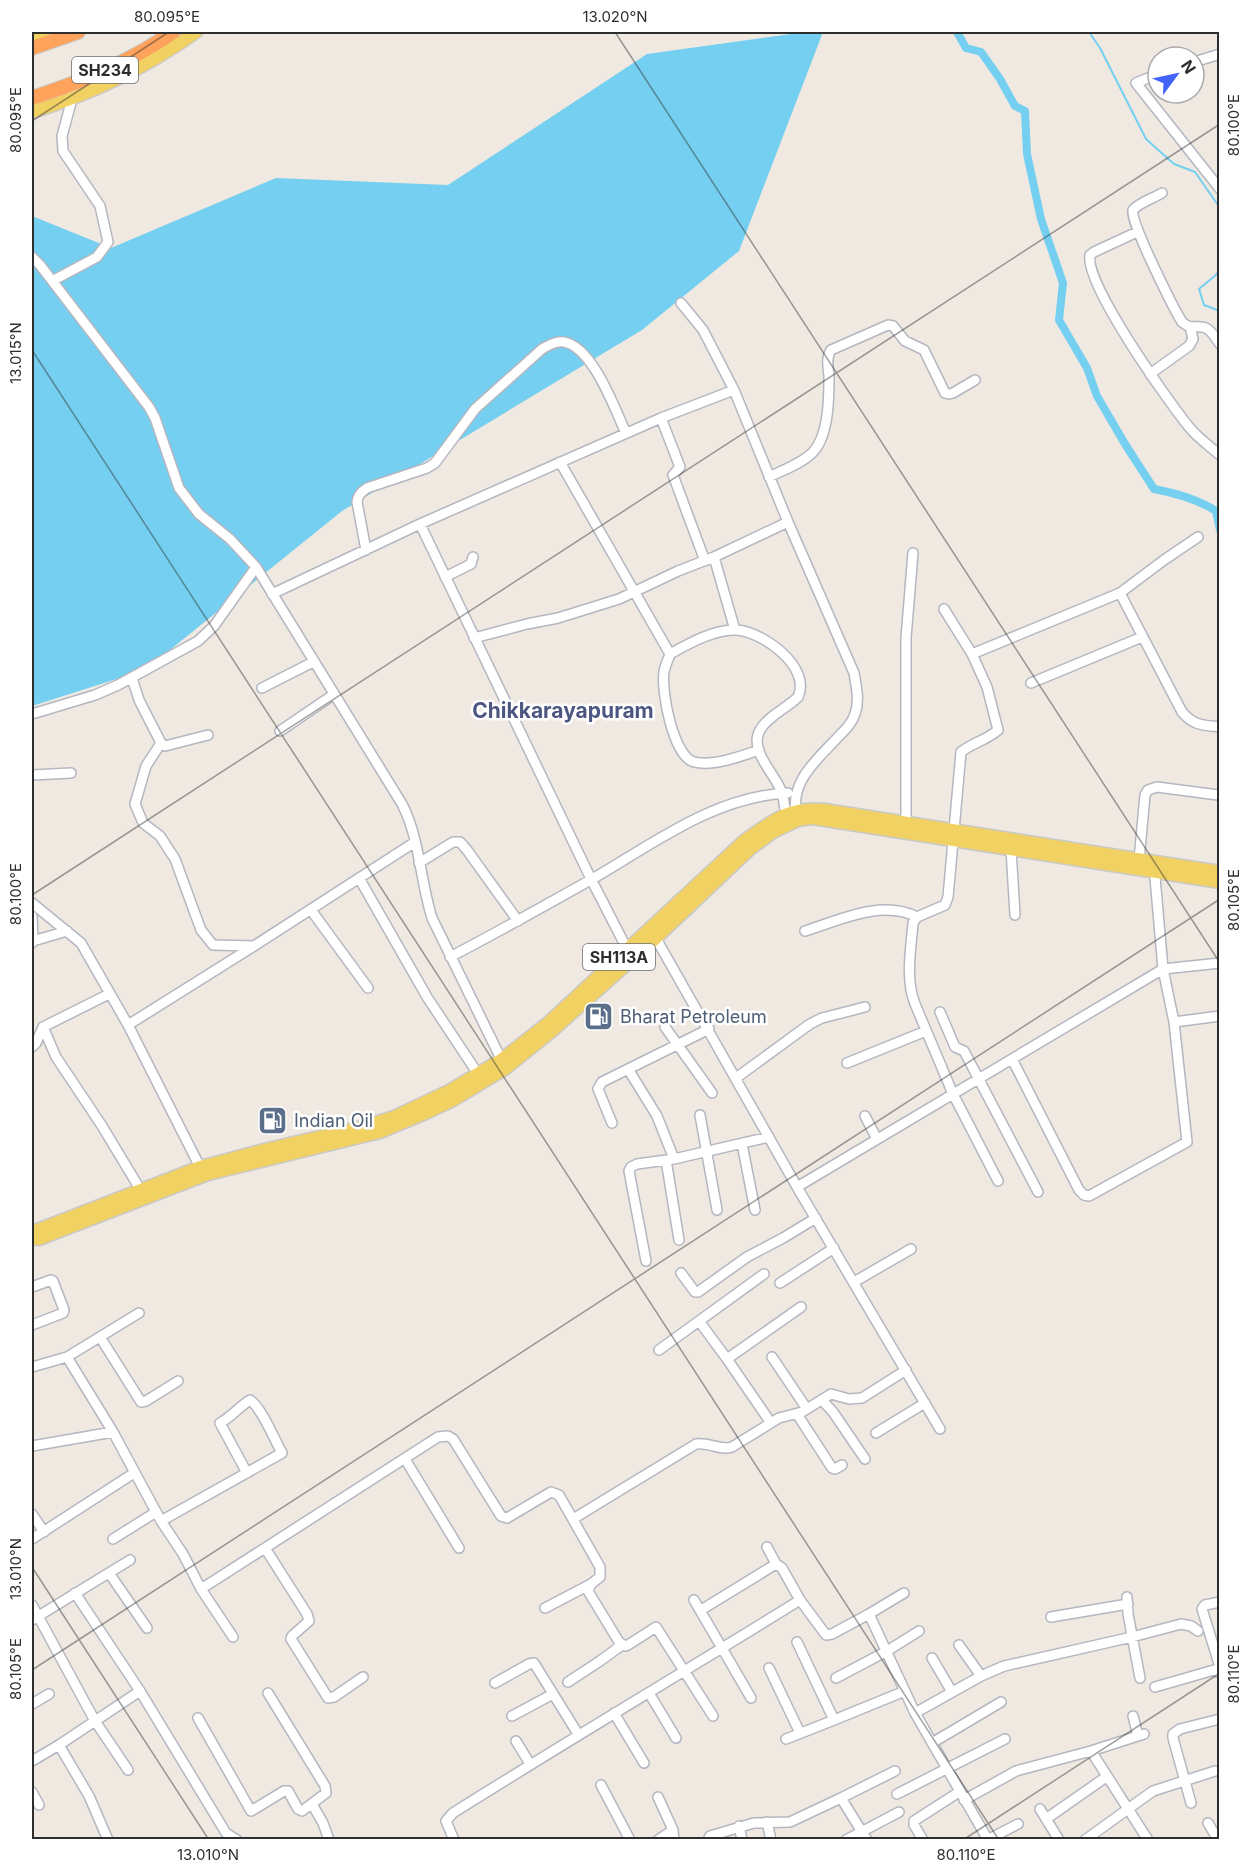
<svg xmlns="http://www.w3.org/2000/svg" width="1251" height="1871" viewBox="0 0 1251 1871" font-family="Inter,sans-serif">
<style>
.water{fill:#75cff0}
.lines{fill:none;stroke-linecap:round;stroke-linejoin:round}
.stream{stroke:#75cff0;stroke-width:2}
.canal{stroke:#75cff0;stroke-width:8}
.minor-casing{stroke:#b4b7c1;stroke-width:12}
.major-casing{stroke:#c9c9c9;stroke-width:15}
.highway-casing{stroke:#c9c9c9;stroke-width:16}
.minor{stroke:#fff;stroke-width:9}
.major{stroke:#f2d163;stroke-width:12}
.highway{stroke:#ffa35c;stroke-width:14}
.ticks{fill:none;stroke:#2e2e2e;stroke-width:1.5;stroke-opacity:0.45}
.labels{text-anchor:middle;stroke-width:5;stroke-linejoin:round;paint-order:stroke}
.shield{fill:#fff;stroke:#6d6d6d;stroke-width:1.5}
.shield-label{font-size:16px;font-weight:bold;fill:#2e2e2e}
.service-label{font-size:18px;fill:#4e5e75;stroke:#fff;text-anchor:start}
.quarter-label{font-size:21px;font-weight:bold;fill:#4d5680;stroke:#fff}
.neatline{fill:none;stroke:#2e2e2e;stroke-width:2}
.ticks-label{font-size:15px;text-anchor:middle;fill:#2e2e2e}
</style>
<rect width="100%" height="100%" fill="#efe9e1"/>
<path class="water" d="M806,32h17l-84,219 -97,79 -300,181 -197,159 -113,36v-490l79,32 165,-70 172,7 199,-131z"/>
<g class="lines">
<path class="stream" d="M1089,32l11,16 46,91 28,25 21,8 25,36
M1220,267l-3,7 -18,15 5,16 16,6"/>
<path class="canal" d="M957,32l9,16 15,4 19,27 15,27 10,5 2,43 14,65 22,64 -4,37 28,48 10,28 28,48 29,45c22,4 43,10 62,22l4,19"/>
<defs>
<path id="minor" d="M1194,62l26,-8
M1158,74l-22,9 84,106
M1162,193c-8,5 -24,10 -29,17 -5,8 41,99 49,112 10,9 14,2 24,6 6,3 10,11 14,16
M1137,232l-43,20 -4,3c-6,28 78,146 99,172 8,10 20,19 31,28
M32,257l8,8 109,142 6,11 24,70 20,26 31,25 26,28 146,237c18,35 18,76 30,114l72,147
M52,281l45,-24 11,-15 -8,-36 -37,-55 -1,-15 10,-37
M681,303l22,27 31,60
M1150,374l39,-28 4,-7 -3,-12
M661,418l19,49 -7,8 32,86
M560,462l110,192c18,-10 44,-25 66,-24 26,1 76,37 62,67 -11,11 -30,19 -38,33 -12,21 16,44 22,63 3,9 2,19 6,27
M769,477c14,-7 34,-14 44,-25 16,-17 16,-55 16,-76 -1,-9 -3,-19 2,-26l57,-25 5,1 12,15 19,9 21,43 4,1 4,-1 22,-13
M420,524l171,355 36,70
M366,550l-9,-48c1,-7 4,-10 10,-14l60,-20 8,-5 40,-54 67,-60c7,-4 14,-8 22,-7 29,5 51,68 62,91
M445,577l26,-13 2,-7
M1120,593l44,-33 34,-23
M272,594l148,-70 241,-106 73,-28 54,132 66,151c2,13 6,27 1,41 -3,9 -9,15 -16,22 -22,24 -51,46 -42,82
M944,609l28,45
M735,630l-21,-73 74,-35
M474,638l53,-14 31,-6 61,-19 59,-28 36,-14
M670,654c-2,6 -5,12 -6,18 -3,19 9,84 30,90 18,5 48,-6 65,-12
M132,678l7,22 22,43 4,3 43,-11
M1031,683l111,-46
M262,688l51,-26
M32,714l63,-19 23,-10 80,-44 16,-15 42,-59
M280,731l53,-36
M161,743l-15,23 -11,38 8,19 17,13 15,23 26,71 12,15 41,1 161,-104
M32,775l39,-2
M906,827v-189l7,-85
M1011,849l4,66
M1139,860l6,-65 3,-5 9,-3 61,8
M419,863l34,-21h7l7,8 51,71
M359,878l68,119 51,77
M32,903l49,40 47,82 74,146
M311,910l57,78
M32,916l1,25 -1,2
M805,931c35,-11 77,-32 112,-14
M654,935l143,252 143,242
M33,941l34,-10
M450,957c48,-25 96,-52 144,-79 60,-35 122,-82 194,-85
M940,1012l15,35 9,4 74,141
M1174,1022l46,-6
M128,1025l126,-79
M43,1027l13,30 46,69 41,68
M665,1027l47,66
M32,1047l4,-4 7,-16 66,-33
M1012,1059l67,131 5,5 5,1 98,-54 -13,-120 -11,-53 57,-6
M847,1063l79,-32
M628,1069l29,47 17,43
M736,1078l74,-54 12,-6 43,-11
M700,1115l17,95
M865,1116l12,23
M612,1123l-14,-34 4,-7 107,-53
M742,1144l13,66
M666,1160l13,80
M998,1181l-45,-87 -38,-90c-10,-26 -4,-55 -2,-81l4,-6 28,-12 3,-8 13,-145c11,-9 26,-12 37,-22l-11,-43 -15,-33 148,-61 62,119c12,14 21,13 38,15
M797,1187l366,-218 -9,-103
M646,1261l-17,-90 2,-4 6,-3 37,-5 95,-22
M681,1273l14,19h3l49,-35 36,-19 33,-20
M854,1282l57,-33
M780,1283l54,-35
M32,1287l19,-7 2,1 11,29 -1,3 -31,12
M699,1321l28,38
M100,1337l41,65 5,-1 32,-20
M659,1350l105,-76
M67,1357l72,-44
M772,1357l35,52
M32,1367l35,-10 46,75 48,89 22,33 18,35 32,48
M822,1400l11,12 32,47
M797,1414l35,54 3,1 7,-4
M771,1423l-44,-64 74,-52
M876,1433l49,-30
M32,1446l81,-14
M405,1459l54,89
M32,1514l12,18
M573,1519l123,-75c13,-2 24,7 36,3l47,-29 23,-6 29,-18 18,5 13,-1 44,-28
M161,1521l121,-68c-8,-14 -20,-45 -32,-53 -11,7 -20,18 -30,23l27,50
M32,1539l102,-66
M113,1539l43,-27
M767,1547l9,17
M265,1548l42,66 2,7 -17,15 -1,3 37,59 6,-1 29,-20
M109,1573l38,55
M201,1589l237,-152 10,-1 5,3 48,77 6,2 44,-26 8,3 41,72v10l-9,7 -3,7 31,51 6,4 3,-1 28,-18 57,89
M75,1593l65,98 86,142 11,7
M1127,1597l1,17 12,64
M694,1600l57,98
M1220,1602l-15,3 -3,4 18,58
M32,1605l63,116 -36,24
M545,1608l46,-24
M701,1610l75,-46 6,4 18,32 26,35 6,-1 37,-20 46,99 73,127
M869,1614l35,-21
M1051,1617l77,-13
M32,1620l98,-60
M797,1642l37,78 71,-29
M959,1645l22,31
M932,1658l20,34
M769,1668l31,65
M836,1678l51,-27 32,-20
M568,1682l32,-21 22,-16
M495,1683l34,-19 5,-1 44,71
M1155,1687l59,-17 6,3
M649,1693l27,45
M32,1704l17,-10
M614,1713l30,50
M915,1713l66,-37 23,-10 128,-29 49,-13 10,2 7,5
M512,1716l41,-22
M1133,1716l5,20
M198,1718l53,93 33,-20h4l10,18 4,2 24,-18 -1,-7 -57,-93
M786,1739l48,-19
M516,1741l14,23
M932,1743l69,-41
M1091,1751l57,89
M32,1761l27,-16 30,51 19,44
M128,1770l-33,-49 45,-30
M601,1785l29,55
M32,1792l7,13
M897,1794l108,-55
M658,1797l15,33
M964,1800l52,-29 75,-20 53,-17
M1191,1803l-18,-65v-4l7,-5 40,-10
M312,1804l11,19 6,17
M1040,1809l19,31
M1046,1819l60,-42
M767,1822l4,18
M1208,1823l10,17
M739,1826l3,14
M989,1839l29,-15
M454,1840l-8,-19 7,-8c114,-72 231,-141 347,-213
M658,1840l15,-10 1,10
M708,1840l2,-4 44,-13 36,-1 51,-24
M846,1840l53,-28
M867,1840l-26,-42 54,-27
M923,1840l-9,-15v-4l45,-29
M1085,1840l68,-49 62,-20"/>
<path id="major" d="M32,35l11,-3
M32,112c61,-19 112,-43 164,-80
M32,1232l168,-65 68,-18 98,-23 28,-9 55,-26 52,-31 47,-37 196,-182c28,-20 45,-35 81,-31l395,62
M32,1238l7,1 169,-65 172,-42 48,-20 25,-12 53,-32 47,-38 103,-92 94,-89 23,-17 25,-12 13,-2 14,2 395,62"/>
<path id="highway" d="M32,48l46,-16
M32,98c49,-16 99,-36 141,-66"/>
</defs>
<use href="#minor" class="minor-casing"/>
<use href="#major" class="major-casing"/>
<use href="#highway" class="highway-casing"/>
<use href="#minor" class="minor"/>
<use href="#major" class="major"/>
<use href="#highway" class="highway"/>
</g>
<path class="ticks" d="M615,32l605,931M32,121l137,-89M32,350l967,1490M32,895l1188,-771M32,1567l177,273M32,1670l1188,-771M963,1840l257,-167"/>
<defs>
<symbol id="fuel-square" viewBox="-11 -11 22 22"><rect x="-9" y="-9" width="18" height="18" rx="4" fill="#5c6f8a" stroke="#fff"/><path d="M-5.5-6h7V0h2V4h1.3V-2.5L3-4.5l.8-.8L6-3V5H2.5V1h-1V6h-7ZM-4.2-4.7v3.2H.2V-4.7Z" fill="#fff"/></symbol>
</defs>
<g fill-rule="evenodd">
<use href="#fuel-square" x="582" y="1000" width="33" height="33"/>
<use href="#fuel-square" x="256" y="1104" width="33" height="33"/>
</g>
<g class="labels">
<g class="shield">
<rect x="72" y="57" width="66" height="26" rx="4.5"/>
<rect x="583" y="944" width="72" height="26" rx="4.5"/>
</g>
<g class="shield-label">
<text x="105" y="76">SH234</text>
<text x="619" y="963">SH113A</text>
</g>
<g class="service-label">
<text x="620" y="1023">Bharat Petroleum</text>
<text x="294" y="1127">Indian Oil</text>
</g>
<g class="quarter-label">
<text x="563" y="718">Chikkarayapuram</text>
</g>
</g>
<rect width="1251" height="1871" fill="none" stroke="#ffffff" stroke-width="66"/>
<g transform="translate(1176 75) rotate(57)"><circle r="28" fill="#ffffff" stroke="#ababab" stroke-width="1.5"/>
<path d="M0-4.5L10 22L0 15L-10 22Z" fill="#4264fb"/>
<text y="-9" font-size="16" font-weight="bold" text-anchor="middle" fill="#2e2e2e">N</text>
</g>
<rect x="33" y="33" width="1185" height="1805" class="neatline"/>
<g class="ticks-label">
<text x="167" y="22">80.095°E</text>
<text x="615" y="22">13.020°N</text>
<text transform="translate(16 120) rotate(-90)" y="5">80.095°E</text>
<text transform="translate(1234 125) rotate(-90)" y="5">80.100°E</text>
<text transform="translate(16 353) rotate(-90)" y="5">13.015°N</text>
<text transform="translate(16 894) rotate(-90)" y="5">80.100°E</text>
<text transform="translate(1234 900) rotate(-90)" y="5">80.105°E</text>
<text transform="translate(16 1569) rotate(-90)" y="5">13.010°N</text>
<text transform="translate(16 1669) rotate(-90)" y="5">80.105°E</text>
<text transform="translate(1234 1674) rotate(-90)" y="5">80.110°E</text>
<text x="208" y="1860">13.010°N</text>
<text x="966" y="1860">80.110°E</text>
</g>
</svg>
